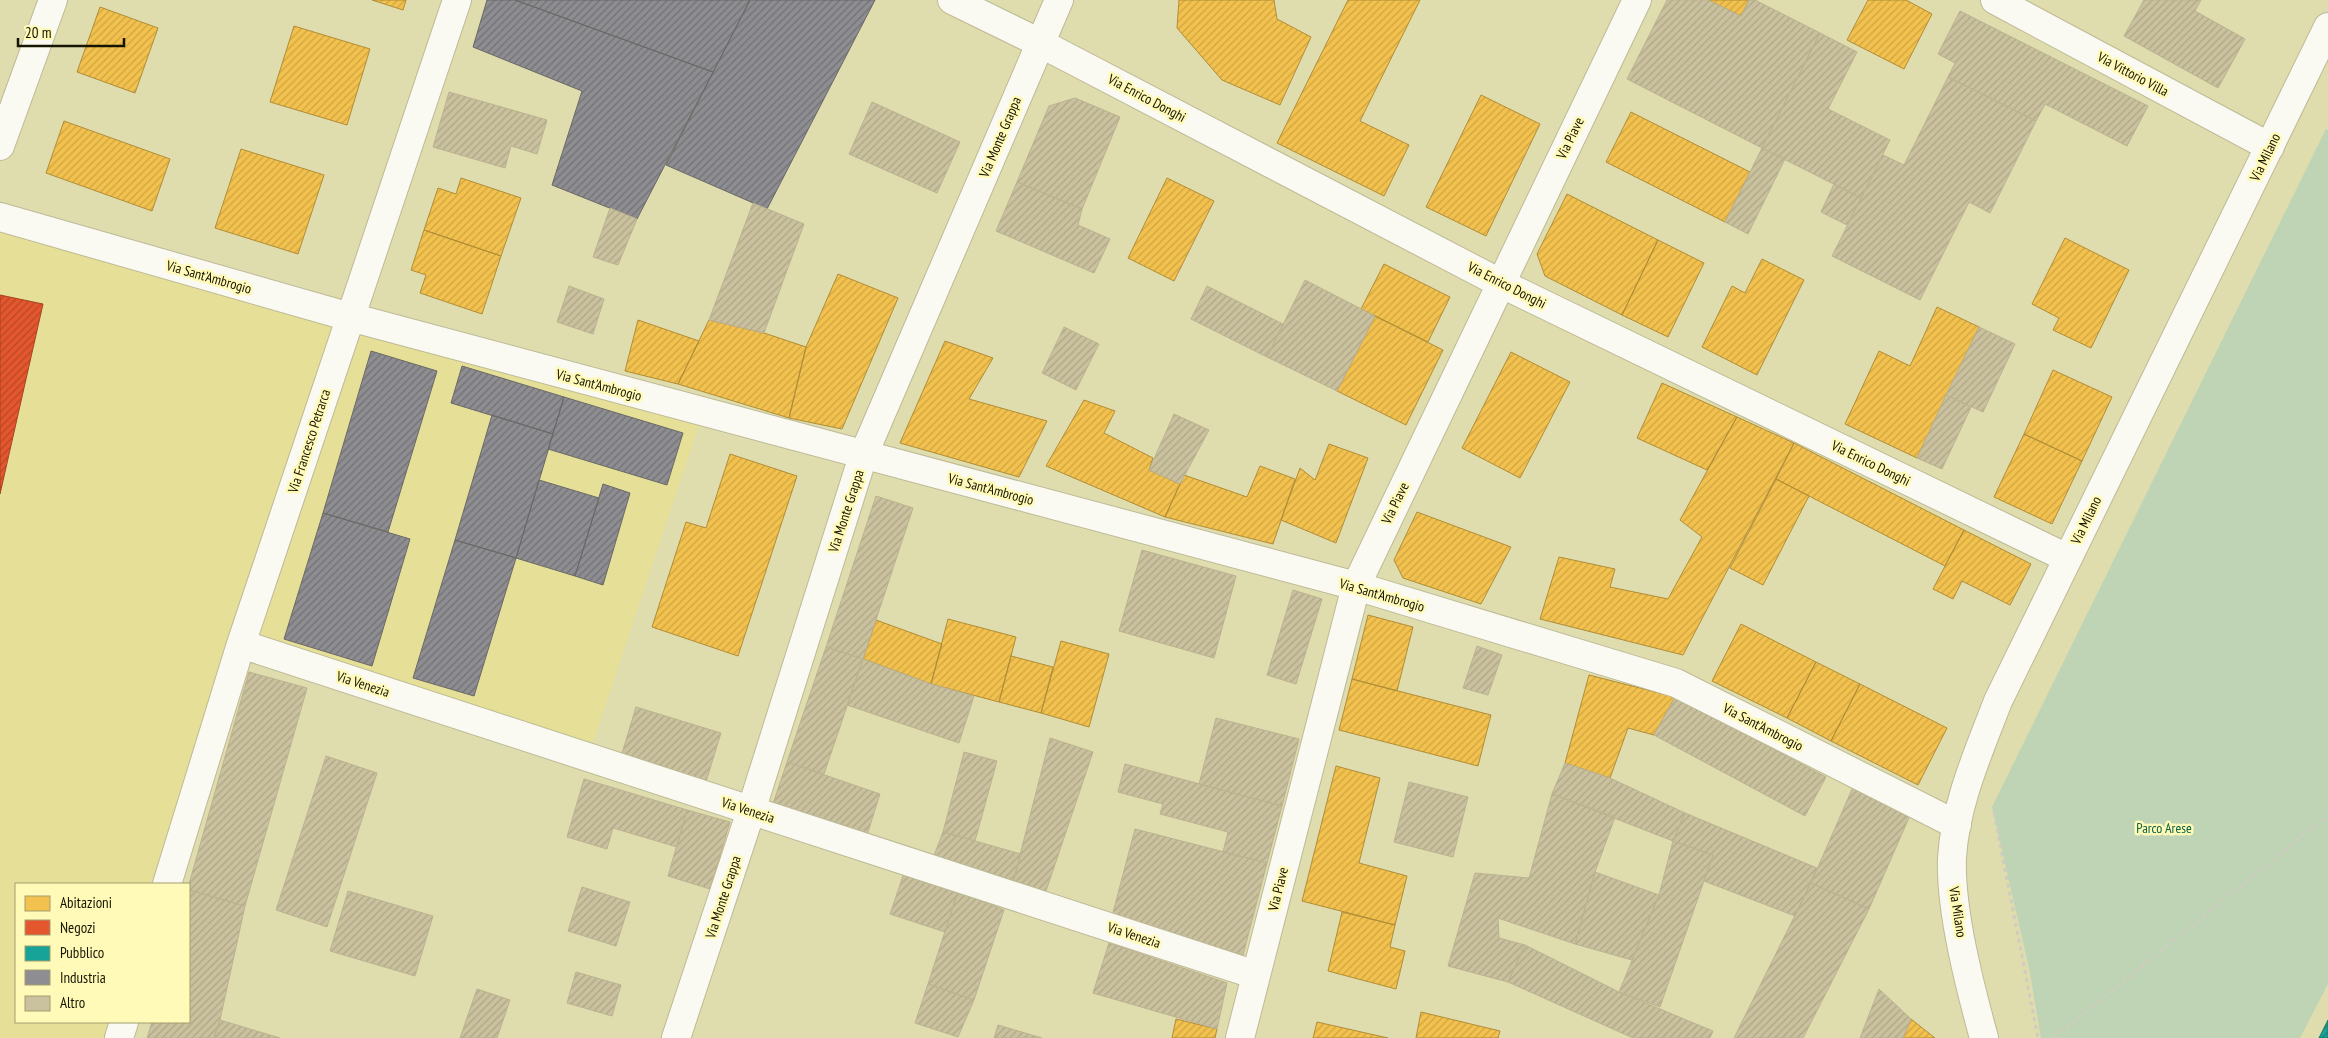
<svg xmlns="http://www.w3.org/2000/svg" width="2328" height="1038" viewBox="0 0 2328 1038" font-family="'PT Sans Narrow',sans-serif">
<style>
.built{fill:#e5df97}
.green{fill:#bfd4b5}
.homes{fill:url(#homes-hatch);stroke:#b08d37}
.shops{fill:url(#shops-hatch);stroke:#a64320}
.public{fill:url(#public-hatch);stroke:#17786a}
.industry{fill:url(#industry-hatch);stroke:#6a6966}
.building{fill:url(#building-hatch);stroke:#bbb28f}
.lines{fill:none;stroke-linecap:round;stroke-linejoin:round}
.minor-casing{stroke:#bdba96;stroke-width:30}
.path{stroke:#cecdc0;stroke-width:3;stroke-dasharray:4 4;stroke-linecap:butt}
.minor{stroke:#fafaf3;stroke-width:28}
.labels{text-anchor:middle;stroke-width:5;stroke-linejoin:round;paint-order:stroke}
.street-label{font-size:14px;fill:#171400;stroke:#fffab8}
.park-label{font-size:14px;fill:#096446;stroke:#fffab8}
</style>
<defs>
<pattern id="homes-hatch" width="6" height="6" patternUnits="userSpaceOnUse" patternTransform="scale(1.25)"><rect width="6" height="6" fill="#f2c14e"/><path d="M-1 1l2-2M0 6l6-6M5 7l2-2" fill="none" stroke="#cfa542"/></pattern>
<pattern id="shops-hatch" width="6" height="6" patternUnits="userSpaceOnUse" patternTransform="scale(1.25)"><rect width="6" height="6" fill="#e4572e"/><path d="M-1 1l2-2M0 6l6-6M5 7l2-2" fill="none" stroke="#b84725"/></pattern>
<pattern id="public-hatch" width="6" height="6" patternUnits="userSpaceOnUse" patternTransform="scale(1.25)"><rect width="6" height="6" fill="#17a398"/><path d="M-1 1l2-2M0 6l6-6M5 7l2-2" fill="none" stroke="#14847a"/></pattern>
<pattern id="industry-hatch" width="6" height="6" patternUnits="userSpaceOnUse" patternTransform="scale(1.25)"><rect width="6" height="6" fill="#8d8d92"/><path d="M-1 1l2-2M0 6l6-6M5 7l2-2" fill="none" stroke="#727275"/></pattern>
<pattern id="building-hatch" width="6" height="6" patternUnits="userSpaceOnUse" patternTransform="scale(1.25)"><rect width="6" height="6" fill="#cac19e"/><path d="M-1 1l2-2M0 6l6-6M5 7l2-2" fill="none" stroke="#ada586"/></pattern>
</defs>
<rect width="100%" height="100%" fill="#dfdcae"/>
<path class="built" d="M0,217l703,196 -115,345 -346,-114 -75,240h-151v138h108l-5,16h-119z"/>
<path class="green" d="M2326,129l2,1v854l-28,54h-259l-12,-70 -37,-161z"/>
<path class="homes" d="M372,0h34l-3,10z
M1179,0h95l3,19 34,18 -31,68 -58,-25 -45,-52z
M1348,0h72l-60,121 49,24 -25,51 -107,-53z
M1708,0h41l-8,16z
M1868,0h38l26,14 -28,55 -57,-29z
M100,7l58,21 -23,65 -58,-21z
M294,26l76,23 -23,76 -77,-23z
M1481,95l59,29 -54,112 -60,-29z
M1631,112l119,60 -25,50 -119,-60z
M64,121l106,38 -18,52 -106,-38z
M241,149l83,26 -26,79 -83,-26z
M461,178l60,20 -20,58 -77,-26 14,-42 18,6z
M1167,178l47,23 -40,80 -46,-23z
M1567,194l91,46 -36,75 -77,-39 -8,-22z
M424,230l77,26 -19,58 -62,-21 6,-18 -15,-5z
M2065,238l64,32 -38,78 -38,-18 6,-12 -27,-14z
M1658,240l46,23 -36,74 -46,-22z
M1762,259l42,21 -47,95 -55,-28 30,-61 13,7z
M1384,264l66,33 -22,45 -67,-33z
M838,274l60,24 -56,131 -53,-11 17,-71z
M1937,307l42,20 -62,131 -72,-34 34,-73 31,15z
M1375,316l68,34 -37,75 -69,-34z
M638,320l61,21 -21,43 -53,-13z
M709,320l55,13 42,14 -17,71 -111,-34z
M945,341l48,17 -24,41 78,22 -28,56 -119,-34z
M1511,352l59,30 -50,96 -58,-30z
M2053,370l59,27 -30,64 -58,-27z
M1662,383l75,34 -30,53 -70,-32z
M1084,400l31,11 -11,22 49,25 -4,12 31,14 -15,33 -119,-51z
M1737,417l57,26 -111,212 -143,-36 19,-62 56,12 -5,18 58,12 34,-62 -22,-17z
M2024,434l58,27 -30,63 -58,-27z
M1794,443l170,87 -19,36 -169,-87z
M1329,444l39,14 -32,85 -55,-23 19,-52 15,12z
M730,454l67,22 -59,180 -86,-29 34,-105 20,6z
M1260,466l35,13 -22,65 -108,-27 19,-42 63,22z
M1776,479l33,17 -46,89 -33,-17z
M1417,512l94,35 -30,57 -78,-26 -9,-18z
M1964,530l67,34 -21,41 -48,-24 -9,18 -20,-10z
M1368,615l45,12 -16,64 -45,-12z
M948,619l68,18 -17,65 -68,-18z
M876,620l66,24 -11,40 -68,-25z
M1741,624l75,38 -29,56 -75,-37z
M1061,641l48,13 -20,73 -48,-14z
M1011,656l42,11 -12,46 -42,-11z
M1816,662l44,22 -29,57 -44,-23z
M1589,675l86,22 -21,38 -26,-7 -18,50 -45,-15z
M1352,679l139,36 -13,51 -139,-36z
M1860,684l87,44 -29,57 -87,-44z
M1336,766l44,12 -21,85 48,13 -12,49 -93,-24z
M1342,912l53,13 -5,22 15,4 -9,38 -68,-18z
M1421,1012l79,19 -2,7h-82z
M1176,1019l41,10 -2,9h-43z
M1911,1019l24,19h-32z
M1317,1022l71,16h-75z"/>
<path class="shops" d="M0,295l43,9 -43,190z"/>
<path class="public" d="M2328,1020v18h-9z"/>
<path class="industry" d="M487,0h28l198,72 -76,147 -85,-34 30,-94 -109,-44z
M515,0h235l-37,72z
M750,0h125l-108,209 -101,-44z
M371,351l66,20 -49,161 -65,-19z
M462,366l102,31 -11,37 -102,-31z
M564,397l119,36 -16,52 -119,-36z
M492,415l61,19 -37,124 -61,-18z
M539,480l60,18 -24,78 -59,-18z
M603,484l27,9 -27,92 -28,-9z
M323,513l87,26 -38,127 -88,-27z
M455,540l61,18 -42,138 -61,-18z"/>
<path class="building" d="M1667,0h41l33,16 8,-16h6l65,33 -58,115 -135,-69z
M2144,0h57l-6,11 50,28 -27,49 -94,-52z
M1960,11l188,95 -21,40 -82,-42 -9,17 -88,-44 7,-14 -17,-9z
M1820,33l37,19 -29,57 62,31 -29,58 -99,-50z
M1948,77l88,44 -46,92 -21,-11 -49,98 -88,-44 51,-101 21,10z
M449,92l98,28 -10,34 -26,-8 -6,22 -72,-21z
M1075,98l45,19 -38,92 -65,-27 32,-76z
M872,102l88,40 -23,51 -88,-39z
M1762,148l23,11 -37,75 -23,-12z
M1017,182l65,27 -4,16 32,14 -16,34 -98,-42z
M1834,184l27,14 -14,27 -26,-13z
M753,203l51,21 -40,109 -55,-13z
M610,208l27,11 -19,46 -25,-8z
M1305,280l70,36 -38,75 -70,-34z
M569,286l35,13 -11,35 -36,-12z
M1207,286l76,38 -16,33 -76,-38z
M1064,327l35,17 -23,46 -34,-17z
M1979,327l36,17 -32,68 -37,-17z
M1946,395l25,12 -29,62 -25,-11z
M1174,414l35,16 -29,54 -31,-14z
M876,496l37,12 -50,151 -37,-12z
M1142,550l94,26 -22,82 -95,-27z
M1293,590l29,9 -26,85 -29,-9z
M1477,646l25,9 -14,40 -25,-7z
M826,647l37,12 -39,115 -37,-12z
M863,659l68,25 43,12 -15,47 -112,-38z
M249,672l58,16 -62,218 -56,-16v-6z
M1675,697l151,80 -21,39 -151,-81z
M636,707l85,26 -16,52 -85,-25z
M1216,718l83,21 -17,67 -83,-22z
M1050,738l43,14 -47,139 -34,-5z
M964,752l33,9 -22,80 -32,-9z
M326,756l51,17 -50,154 -51,-17z
M787,762l93,32 -13,41 -94,-31z
M1565,763l45,15 75,35 -12,28 -121,-47z
M1125,764l157,42 -15,57 -44,-11 5,-20 -68,-18 3,-10 -45,-12z
M584,779l103,31 -10,37 -64,-19 -6,21 -40,-12z
M1409,782l59,15 -15,60 -59,-15z
M1853,787l58,26 -42,96 -58,-26z
M1552,794l63,23 -20,55 -20,72 -77,-26 1,20 26,7 -17,37 -60,-16 27,-93 54,5z
M687,810l43,12 -20,67 -42,-13z
M1685,813l132,55 -22,48 -91,-35 9,-26 -40,-14z
M1135,829l132,34 -24,92 -132,-35z
M943,832l78,22 -9,32 -79,-28z
M1673,841l40,14 -53,152 -41,-15 40,-97z
M1595,872l64,23 -27,65 -57,-16z
M904,873l54,18 -13,41 -55,-18z
M1811,883l58,26 -66,129h-69z
M582,887l48,15 -14,44 -48,-15z
M189,890l56,16 -25,114 -6,18h-67l5,-16h37z
M348,891l85,25 -18,60 -85,-25z
M958,891l46,19 -30,90 -46,-16z
M1109,943l118,40 -10,46 -124,-36z
M1525,945l94,47 94,39 -3,7h-77l-125,-56z
M576,972l45,13 -9,31 -45,-13z
M928,984l46,16 -16,37 -43,-14z
M477,989l33,11 -13,38h-37z
M1879,989l32,30 -8,19h-43z
M220,1020l60,18h-66z
M998,1025l44,13h-48z"/>
<g class="lines">
<defs>
<path id="minor" d="M952,0l88,43 460,240 567,275
M1995,0l275,147
M0,146l53,-146
M0,217l350,100 1006,269 320,97 281,142
M241,644l1015,331
M167,884l74,-240 216,-644
M119,1038l5,-16
M676,1038l75,-227 112,-355 196,-456
M1240,1038l116,-452 281,-586
M1984,1038c-14,-51 -34,-128 -32,-180 3,-54 27,-107 46,-157l330,-674"/>
</defs>
<use href="#minor" class="minor-casing"/>
<path class="path" d="M1994,813l44,225
M2054,1038l274,-223"/>
<use href="#minor" class="minor"/>
</g>
<g class="labels">
<g class="street-label">
<text transform="translate(2133 74) rotate(28)" y="5">Via Vittorio Villa</text>
<text transform="translate(1147 98) rotate(28)" y="5">Via Enrico Donghi</text>
<text transform="translate(1000 137) rotate(-67)" y="5">Via Monte Grappa</text>
<text transform="translate(1570 138) rotate(-64)" y="5">Via Piave</text>
<text transform="translate(2265 157) rotate(-64)" y="5">Via Milano</text>
<text transform="translate(209 277) rotate(16)" y="5">Via Sant'Ambrogio</text>
<text transform="translate(1507 285) rotate(27)" y="5">Via Enrico Donghi</text>
<text transform="translate(599 385) rotate(15)" y="5">Via Sant'Ambrogio</text>
<text transform="translate(309 441) rotate(-72)" y="5">Via Francesco Petrarca</text>
<text transform="translate(1871 463) rotate(26)" y="5">Via Enrico Donghi</text>
<text transform="translate(991 489) rotate(15)" y="5">Via Sant'Ambrogio</text>
<text transform="translate(1395 503) rotate(-64)" y="5">Via Piave</text>
<text transform="translate(846 511) rotate(-72)" y="5">Via Monte Grappa</text>
<text transform="translate(2086 520) rotate(-64)" y="5">Via Milano</text>
<text transform="translate(1382 595) rotate(16)" y="5">Via Sant'Ambrogio</text>
<text transform="translate(363 684) rotate(18)" y="5">Via Venezia</text>
<text transform="translate(1763 727) rotate(27)" y="5">Via Sant'Ambrogio</text>
<text transform="translate(748 810) rotate(18)" y="5">Via Venezia</text>
<text transform="translate(1278 889) rotate(-76)" y="5">Via Piave</text>
<text transform="translate(723 897) rotate(-72)" y="5">Via Monte Grappa</text>
<text transform="translate(1958 912) rotate(81)" y="5">Via Milano</text>
<text transform="translate(1134 935) rotate(18)" y="5">Via Venezia</text>
</g>
<g class="park-label">
<text x="2164" y="833">Parco Arese</text>
</g>
</g>
<rect x="15" y="883" width="175" height="140" fill="#fffab8" stroke="#a29e6e"/>
<rect x="25" y="896" width="25" height="15" fill="#f2c14e" stroke="#a29e6e"/>
<text x="60" y="908" font-size="15" fill="#171400">Abitazioni</text>
<rect x="25" y="920" width="25" height="15" fill="#e4572e" stroke="#a29e6e"/>
<text x="60" y="933" font-size="15" fill="#171400">Negozi</text>
<rect x="25" y="946" width="25" height="15" fill="#17a398" stroke="#a29e6e"/>
<text x="60" y="958" font-size="15" fill="#171400">Pubblico</text>
<rect x="25" y="970" width="25" height="15" fill="#8d8d92" stroke="#a29e6e"/>
<text x="60" y="983" font-size="15" fill="#171400">Industria</text>
<rect x="25" y="996" width="25" height="15" fill="#cac19e" stroke="#a29e6e"/>
<text x="60" y="1008" font-size="15" fill="#171400">Altro</text>
<path d="M18 38v8h106v-8" fill="none" stroke="#171400" stroke-width="2.5"/>
<text x="25" y="38" font-size="15" fill="#171400" stroke="#fffab8" stroke-width="4" paint-order="stroke">20 m</text>
</svg>
